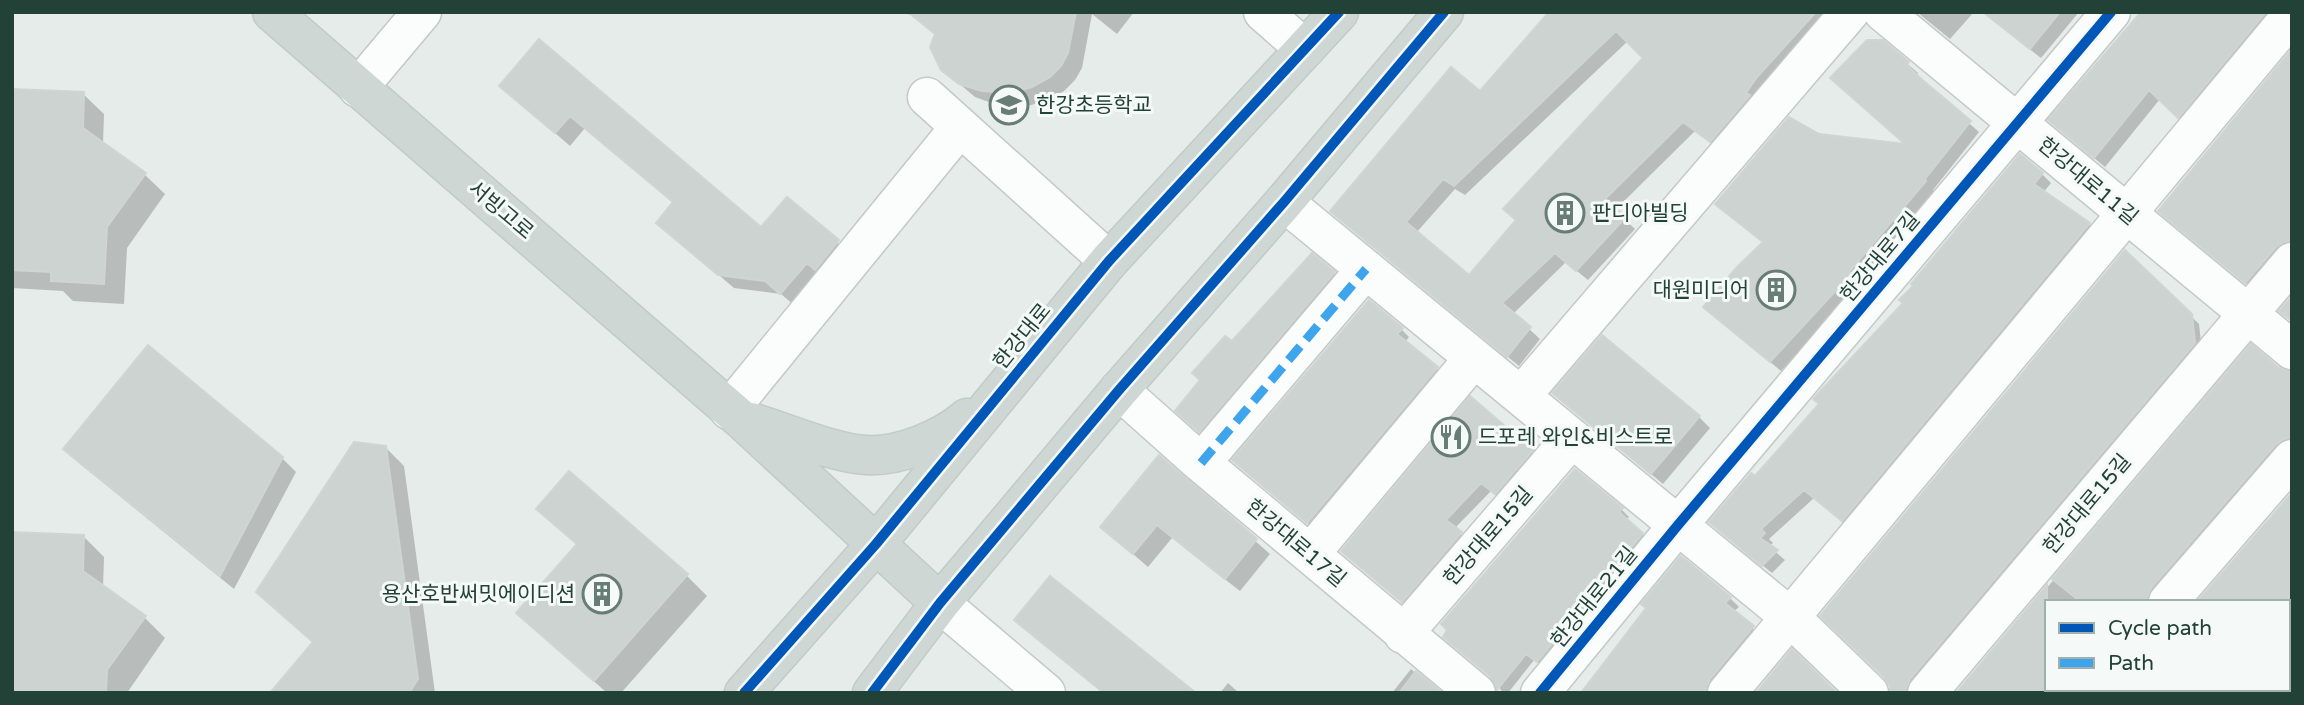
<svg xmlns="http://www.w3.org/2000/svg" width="2304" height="705" viewBox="0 0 2304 705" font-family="'Varela Round','Noto Sans KR',sans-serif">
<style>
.shadow{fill:#0003;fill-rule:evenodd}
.building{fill:#cdd3d0;stroke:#cfd5d2;stroke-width:2;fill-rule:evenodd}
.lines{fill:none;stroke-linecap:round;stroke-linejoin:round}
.minor-casing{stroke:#c3c9c6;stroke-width:41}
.major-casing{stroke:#c2cbc7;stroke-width:41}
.minor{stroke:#fbfcfc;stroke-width:38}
.major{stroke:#ced7d4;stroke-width:38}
.quiet{stroke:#3ea4ec;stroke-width:9;stroke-dasharray:18 9;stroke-linecap:butt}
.cycleway-casing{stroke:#f5faf8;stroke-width:15}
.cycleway{stroke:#0057b8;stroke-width:10}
.labels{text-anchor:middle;stroke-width:6;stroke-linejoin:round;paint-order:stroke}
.poi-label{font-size:21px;fill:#224137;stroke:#f5faf8;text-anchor:start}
.street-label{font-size:21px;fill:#224137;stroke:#f5faf8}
</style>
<rect width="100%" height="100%" fill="#e6ece9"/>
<path class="shadow" d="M899,12h235l-17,22 -25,-20 -10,54 -7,12 -11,11 -17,10 -20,5 -30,-1 -22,-8 -33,-28 -6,-34 -25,-20z
M1614,12h217l-110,139 -26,-20 -80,79 20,19 -47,51 -22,-18 -53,52 27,25 -21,27 -187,-155 148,-117zM1628,41l17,17 -128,163 -48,57 -53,-45 39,-44 10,6z
M1917,12h57l-24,27z
M1982,12h97l-38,46z
M2144,12h140l-95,115 -29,-28 -55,68 -44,-37z
M539,42l223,188 25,-31 65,57 -57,50 -14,-12 -47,-6 -61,-52 2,-33 -90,-75 -15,18 -69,-60z
M1882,42l36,31 -2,3 63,56 -46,58 2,2 -76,93 -78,86 -76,-64 59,-64 -36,-29 91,-79 90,11z
M2292,52v201l-35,39 -87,-71z
M12,90l71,4 21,20 -1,30 41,30 21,20 -38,54 -3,56 -51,-3 -10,-10 -51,-3z
M2042,174l9,9 -8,10 46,31 9,9 -247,296 -37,-31 -45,41 4,4 -4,3 16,14 -13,13 -52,-42 35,-53z
M2125,253l74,71 3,27 -287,342h-10l-83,-78z
M1334,273l7,8 -133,157 -22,-19 46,-76z
M1401,329l8,8 -4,5 40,34 -129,154 -74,-62z
M2251,347l26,21 15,5v78l-132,151h-113v87h35l-2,4h-122z
M1554,393l145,24 11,11 -47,56z
M385,447l19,19 31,227h-162l41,-50 -56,-51z
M65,449l217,9 14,14 -62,117 -155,-126z
M1531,452l9,8 -36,42 -13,-11 -37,38 16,13 -59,68 -59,-50z
M1159,457l111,97 -30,37 -68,-53 -24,29 -46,-40z
M2292,495v120l-4,4v-17h-89z
M539,509l147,66 21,21 -86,97h-14l-89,-80 60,-67z
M1621,509l8,8 -3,3 24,21 -105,127 -11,-8 -26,33h-5l-11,-16 -40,-33z
M83,536l21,21 -1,31 41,29 21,21 -38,55h-115z
M1681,558l49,40 9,9 -6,5 29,25 -45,56h-134l32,-39z
M1016,620l177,73h-90z
M1411,669l28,24h-47z
M1228,683l11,10h-19z
M2115,689h84l-3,4h-81z"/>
<path class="building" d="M908,12h168l-8,41 -7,13 -11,11 -18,10 -20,6 -30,-2 -23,-7 -18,-14 -11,-23 5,-13z
M1549,12h267l-59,65 -11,16 4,2 -40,47 -27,-20 -78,77 21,18 -50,54 -21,-18 -53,50 29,24 -24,30 -177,-146 121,-144 29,24zM1616,31l27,27 -140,151 13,11 -47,55 -63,-53 37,-43 11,7z
M1983,12h77l-30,37z
M2141,12h125l-88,106 -29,-28 -55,68 -46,-38z
M539,39l222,188 26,-30 52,43 -24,30 -8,-7 -27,31 -15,-13 -47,-6 -62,-52 17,-21 -103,-86 -15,17 -56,-47z
M1867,40h16l26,22 -2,3 12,12 52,44 -46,58 1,2 -77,91 2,2 -81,88 -67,-55 34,-40 26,-25 -48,-38 74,-87 30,17 86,10 -75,-66z
M2292,49v192l-8,1 -8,5 -31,36 -87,-72z
M12,89l72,3 -1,36 63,45 -39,54 -3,57 -53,-3v-9l-39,-2z
M2020,154l23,19 -9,11 56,39 -248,298 -38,-31 -43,39 4,4 -5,5 18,12 -16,16 -53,-44 42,-49 4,3 64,-72 -6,-5 90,-96 -4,-3 14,-14 -2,-2z
M2125,250l67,64 3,29 -285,336 -4,14h-16v-7l-6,-9 -64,-61z
M1312,253l23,19 -136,160 -24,-21 25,-31 -8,-7 33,-37 7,5z
M2292,296v25l-13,-10z
M1369,300l34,28 -6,6 41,33 -131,156 -75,-63z
M1602,335l98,81 -49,58 -99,-81z
M2251,344l27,23 14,4v67l-8,1 -9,6 -124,143 -4,14h-66l-29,-23z
M148,345l135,112 -63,119 -157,-127z
M1470,396l63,54 -38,44 -14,-11 -35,37 16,12 -60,70 -61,-51z
M354,442l32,4 32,233 -9,14h-139l43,-51 -57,-50z
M1159,455l98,84 -32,40 -68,-54 -24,29 -33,-27z
M1575,469l48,39 -4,4 24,21 -106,129 -11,-8 -29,36 -7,-14 -47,-39 4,-7 -6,-6z
M569,471l119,103 -94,107 -78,-68 61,-69 -41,-35z
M2292,493v101l-7,8h-88z
M12,532l72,3 -1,36 63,45 -39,54 -1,23h-94z
M1681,556l50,41 -6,6 29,23 -44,53 -4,14h-125l65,-85 -5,-4z
M1050,576l146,117h-92l-90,-73z
M2047,585v108h-91z
M1792,649l45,44h-81z
M1416,671l26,22h-43z"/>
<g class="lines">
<defs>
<path id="minor" d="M1263,12l42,37
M1883,12l409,338
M358,88l64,-76
M927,97l182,164
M1284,202l506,415 79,76
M1119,390l82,73 275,230
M1521,396l329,-384
M729,410l231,-283
M1201,463l165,-194
M1310,554l164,-196
M2168,602l124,-143
M940,603l106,90
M1403,634l169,-196
M2288,639l4,-5
M1540,693l138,-168 433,-513
M1727,693l565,-678
M1927,693l365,-431
M2089,693l3,-4
M2243,693l3,-4"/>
<path id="major" d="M272,12l470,408 198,183
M751,422c34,10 81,31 115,33 33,2 77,-16 101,-37
M744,693l132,-149 233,-283 230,-249
M872,693l68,-90 179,-213 165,-188 160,-190"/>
</defs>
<use href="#minor" class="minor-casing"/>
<use href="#major" class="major-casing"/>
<use href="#minor" class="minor"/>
<use href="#major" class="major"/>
<path class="quiet" d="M1201,463l165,-194"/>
<defs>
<path id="cycleway" d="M744,693l132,-149 233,-283 230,-249
M872,693l68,-90 179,-213 165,-188 160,-190
M1540,693l138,-168 433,-513"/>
</defs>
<use href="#cycleway" class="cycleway-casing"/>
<use href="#cycleway" class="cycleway"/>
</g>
<defs>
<symbol id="school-ring" viewBox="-11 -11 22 22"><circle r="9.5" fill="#f5faf8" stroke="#677d75" stroke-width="1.5"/><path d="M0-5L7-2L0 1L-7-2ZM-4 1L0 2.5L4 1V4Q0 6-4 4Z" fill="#677d75"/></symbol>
<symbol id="building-ring" viewBox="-11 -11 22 22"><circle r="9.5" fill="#f5faf8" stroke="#677d75" stroke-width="1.5"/><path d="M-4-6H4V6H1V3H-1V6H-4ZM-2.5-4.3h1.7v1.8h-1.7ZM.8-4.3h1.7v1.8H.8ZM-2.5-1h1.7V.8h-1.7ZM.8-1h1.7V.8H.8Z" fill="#677d75"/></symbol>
<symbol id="restaurant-ring" viewBox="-11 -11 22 22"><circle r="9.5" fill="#f5faf8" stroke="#677d75" stroke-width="1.5"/><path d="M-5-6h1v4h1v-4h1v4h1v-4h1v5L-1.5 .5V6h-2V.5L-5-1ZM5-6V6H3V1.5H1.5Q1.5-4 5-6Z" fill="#677d75"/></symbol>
</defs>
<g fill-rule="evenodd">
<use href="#school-ring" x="987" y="83" width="44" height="44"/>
<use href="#building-ring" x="1543" y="191" width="44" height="44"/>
<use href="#building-ring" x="1754" y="268" width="44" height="44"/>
<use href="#restaurant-ring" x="1429" y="415" width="44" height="44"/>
<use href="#building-ring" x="580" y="572" width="44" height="44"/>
</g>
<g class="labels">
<g class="poi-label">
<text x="1036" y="112">한강초등학교</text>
<text x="1592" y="220">판디아빌딩</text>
<text x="1749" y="297" text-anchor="end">대원미디어</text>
<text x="1478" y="444">드포레 와인&amp;비스트로</text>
<text x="575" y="601" text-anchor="end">용산호반써밋에이디션</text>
</g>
<g class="street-label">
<text transform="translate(2088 181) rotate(40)" y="7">한강대로11길</text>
<text transform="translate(501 210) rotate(40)" y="7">서빙고로</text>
<text transform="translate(1880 257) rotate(-50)" y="7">한강대로7길</text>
<text transform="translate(1022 336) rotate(-51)" y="7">한강대로</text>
<text transform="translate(2087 504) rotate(-50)" y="7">한강대로15길</text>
<text transform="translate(1488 536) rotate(-49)" y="7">한강대로15길</text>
<text transform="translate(1296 543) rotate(40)" y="7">한강대로17길</text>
<text transform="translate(1594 597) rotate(-51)" y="7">한강대로21길</text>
</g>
</g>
<rect width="2304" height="705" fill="none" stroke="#224137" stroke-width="28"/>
<rect x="2045" y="600" width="245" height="91" fill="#f5faf8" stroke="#a1b0ab" stroke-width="2"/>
<rect x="2059" y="623" width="35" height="10" fill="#0057b8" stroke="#a1b0ab" stroke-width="2"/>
<text x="2108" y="635" font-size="21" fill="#224137">Cycle path</text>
<rect x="2059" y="658" width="35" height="10" fill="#3ea4ec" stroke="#a1b0ab" stroke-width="2"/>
<text x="2108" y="670" font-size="21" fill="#224137">Path</text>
</svg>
